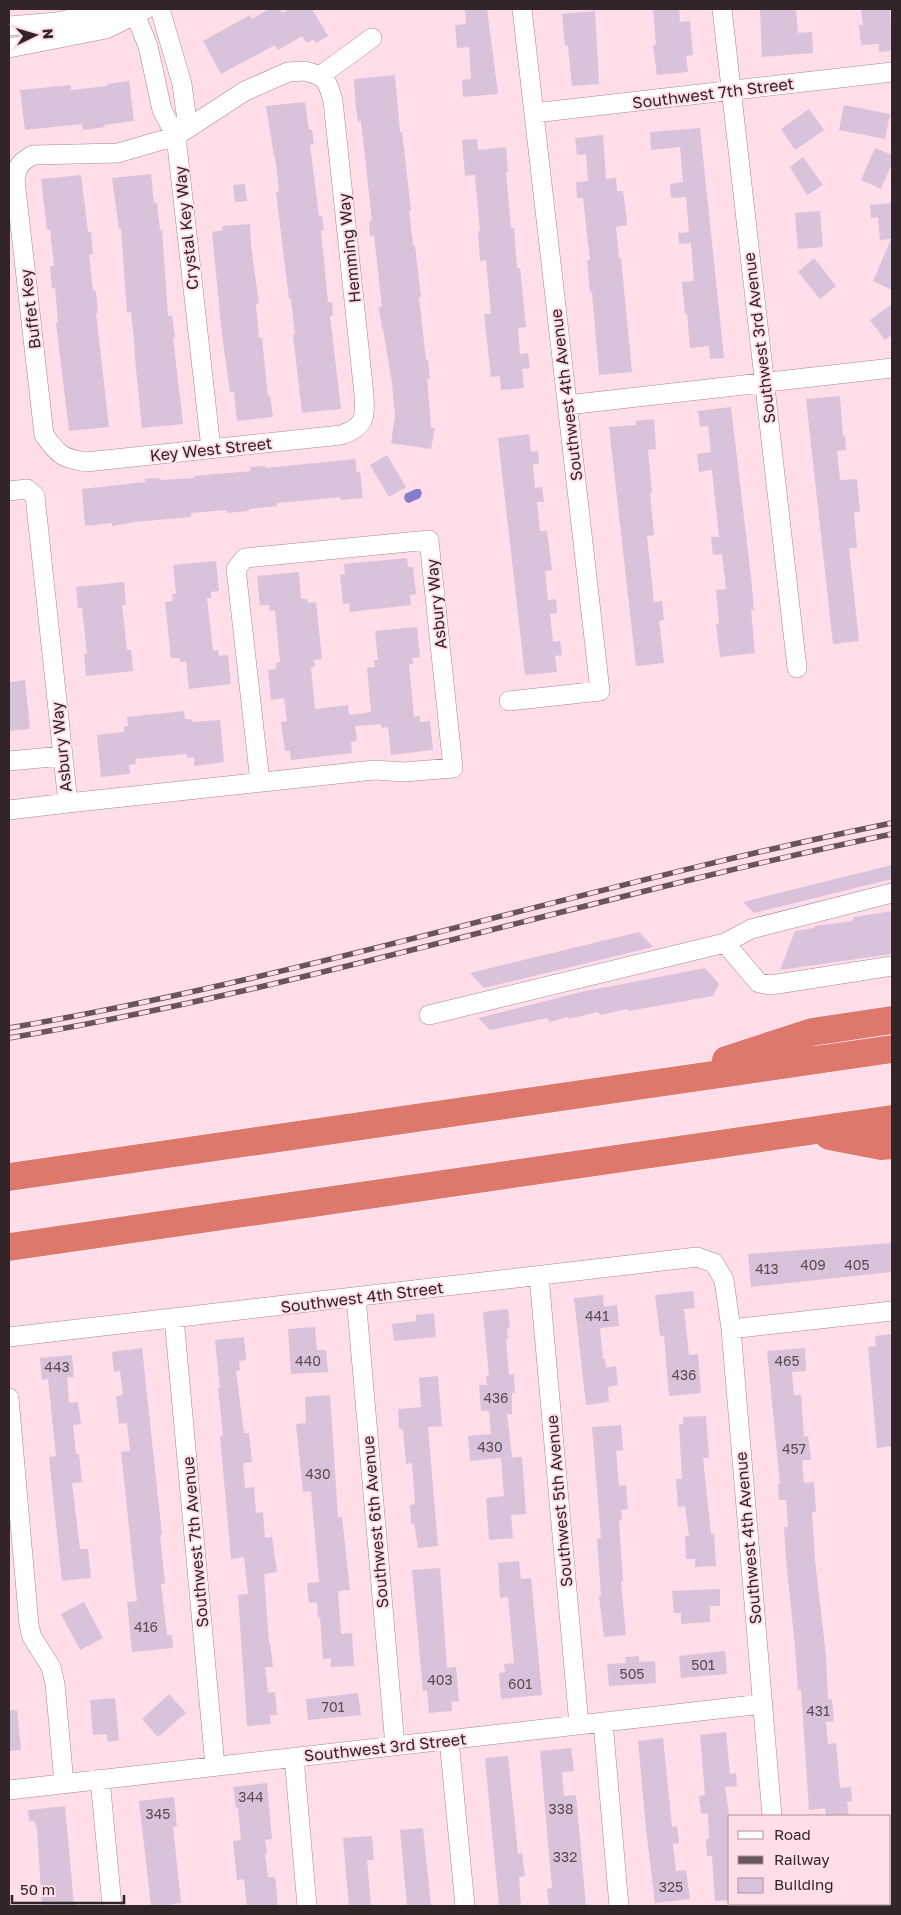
<svg xmlns="http://www.w3.org/2000/svg" width="901" height="1915" viewBox="0 0 901 1915" font-family="'Golos Text',sans-serif">
<style>
.water{fill:#887cce}
.building{fill:#d8c3db}
.lines{fill:none;stroke-linecap:round;stroke-linejoin:round}
.minor-casing{stroke:#a58792;stroke-width:20}
.highway-casing{stroke:#fff;stroke-width:29}
.minor{stroke:#fff;stroke-width:19}
.highway{stroke:#de786d;stroke-width:28}
.rail-casing{stroke:#67555c;stroke-width:5.5}
.rail{stroke:#ffdde9;stroke-width:4;stroke-dasharray:11;stroke-linecap:butt}
.labels{text-anchor:middle;stroke-width:4;stroke-linejoin:round;paint-order:stroke}
.number-label{font-size:14px;fill:#5b4c56}
.street-label{font-size:16px;fill:#312529;stroke:#ffdde9}
</style>
<rect width="100%" height="100%" fill="#ffdde9"/>
<path class="water" d="M416,489h4l2,4 -2,5 -11,5 -3,-1 -2,-4 1,-4z"/>
<path class="building" d="M269,9h11l2,4 8,-4h22l16,27 -12,7 -2,-4 -7,4 -5,-7 -24,14 -3,-5 -54,29 -18,-33 47,-26 2,4z
M465,9h22l11,85 -35,3 -1,-17 9,-1 -2,-32 -12,1 -2,-23 11,-1z
M653,9h26l1,13 10,-1 3,34 -7,1 2,16 -31,3 -4,-30h3z
M760,9h36l2,24 14,-1 1,21 -51,4z
M861,9h29l2,42 -13,1v-8l-18,1 -2,-20h4z
M595,11l4,73 -27,2 -4,-41 -3,1 -3,-32z
M395,75l5,57h2l9,78h-2l4,36h2l6,51h-2l7,63h2l2,19h-3l4,48 4,1 -4,21 -40,-6 4,-27 -3,-33 -9,-54h-1l-3,-22h3l-8,-72 -4,1 -1,-14 3,-1 -11,-100 -3,1 -2,-14 -2,-29z
M129,81l5,40 -30,4 1,2 -22,3 -1,-6 -57,6 -5,-40 51,-5v5l36,-4v-2z
M305,102l4,28h3l2,14 -4,1 9,71h3l2,14 -3,1 7,71h4l1,13 -3,1 11,93 -39,4 -9,-78 2,-1 -4,-35h-2l-13,-107 3,-1 -4,-35h-1l-8,-50z
M844,105l46,9 -5,25 -46,-9z
M809,109l15,21 -29,20 -14,-21z
M700,128l24,230 -14,1 -1,-13 -19,2 -3,-35 -2,1 -3,-32 12,-1 -3,-38 -12,1 -1,-11 11,-1 -3,-35 -15,1 -1,-14 13,-2 -3,-35 -29,3 -1,-18z
M603,135l3,44 10,-1 1,13h6l3,23 1,11 -11,2 3,31h2l11,114 -33,3 -7,-83 -2,1 -3,-32 3,-1 -7,-62h-6l-1,-16 12,-1 -2,-27 -9,1 -2,-17z
M477,139l1,11 28,-3 2,25h-2l5,56h3l3,40h3l6,59 -8,1 2,26 8,-1 2,15 -8,1 2,19 -23,2 -1,-14 -9,1 -7,-63h7l-5,-54 -6,1 -2,-30h2l-5,-56 -10,1 -3,-36z
M875,148l17,7v8l-11,26 -20,-9z
M803,157l20,28 -16,10 -17,-28z
M151,174l3,29h3l3,27h2l6,86 4,-1 3,22 -2,1 10,86 -41,4 -8,-79h1l-4,-37 -4,1 -6,-84h-2l-7,-51z
M81,175l7,57h3l2,22 -4,1 4,36h3l2,22h-2l13,114 -40,4 -13,-108 2,-1 -3,-34h-3l-2,-22h4l-4,-36h-3l-6,-51z
M245,184l2,17 -12,1 -2,-17z
M892,203v87l-19,-9 18,-42 -11,1 -2,-23 -7,1 -1,-13z
M820,211l3,36 -25,2 -3,-36z
M250,224l1,22 8,57 -3,1 3,34h3l6,58 2,-1 3,22 -36,4 -3,-29h-4l-8,-57 -10,-103 11,-2 -1,-4z
M814,258l22,28 -16,13 -22,-27z
M892,304v30l-7,6 -15,-20z
M840,396l3,41 2,-1 1,14 -9,1 3,29 17,-1 3,33h-6l3,36h-8l10,93 -26,3 -27,-245z
M731,407l20,170 3,33h-3l4,43 -35,4 -4,-33h3l-3,-34 10,-1 -1,-10 -3,-25 -9,1 -2,-18h8l-7,-67 -13,2 -2,-18 14,-2 -3,-26 -8,1 -2,-16z
M654,419l2,30 -8,1 4,43h-2l4,42 -7,1 7,66 8,-1 2,19 -5,1 5,42 -28,3 -27,-239 27,-2v-4z
M529,434l2,18 7,-1 1,13h-6l2,24 7,-1 2,15h-7l3,29h7l5,39 -7,1 3,29 8,-1 1,14 -7,1 3,28 7,-1 2,14 -7,1 2,16 -32,3 -27,-237z
M387,455l19,32 -17,10 -19,-32z
M355,459l2,14 3,-2 3,27 -22,2 -1,-3 -29,3 -34,3v3l-28,3v2l-22,2v-3l-36,3v4l-56,5 -23,4v-3l-27,3 -3,-37 63,-7v-3l15,-1v2l34,-2v-2l57,-5 -1,-4 15,-1 1,2z
M407,558l1,9h5l3,27 -6,1 1,10 -61,7 -1,-9 -6,1 -3,-29 5,-1 -1,-10z
M216,561l3,30 -8,1v6h-4l6,53 5,-1 1,6 9,-1 3,29 -42,5 -3,-28 -6,1v-4h-9l-6,-56 8,-1 -1,-7h4l-3,-29z
M299,572l2,27h6l1,4 8,-1 6,57 -8,1 1,7h-4l4,42 33,-4 1,10 22,-3 -4,-44 8,-1 -1,-7h4l-3,-29 42,-4 3,30 -8,1 1,6h-4l5,53 6,-1v6l10,-1 3,29 -42,5 -3,-28 -6,1 -1,-4 -26,2 2,15 -6,1 1,11 -61,7 -1,-9h-5l-4,-29 6,-1 -3,-23 -13,2 -3,-30 8,-1v-6l4,-1 -5,-52 -6,1v-6h-9l-3,-29z
M124,582l2,23h-4l5,45h4l2,21 -47,5 -2,-22h3l-5,-46h-4l-2,-21z
M25,680l5,49 -21,2v-49z
M184,711l1,8h6l1,3 28,-2 4,42 -30,4v-9l-7,1v-4l-52,5 1,5 -7,1 1,9 -29,3 -4,-42 27,-3v-6h4l-1,-9z
M892,865v14l-138,34 -11,-11z
M892,911v43l-112,16 15,-39 19,-3 1,-2 37,-5 2,-4z
M639,932l14,15 -169,41 -14,-15z
M705,968l14,16 -6,12 -85,15v-2l-28,6 -2,-3 -29,7 -1,-2 -18,5 -3,-4 -57,12 -12,-12 103,-26z
M892,1243v29l-141,15 -3,-33z
M693,1291l2,17 -11,1 5,46 9,-1 3,39 -32,3 -5,-60h-4l-5,-41z
M603,1295l1,12 13,-2 2,21 -19,2 3,31h2l1,9 10,-2 2,19 -10,2 1,15 -23,3 -12,-107z
M508,1309l2,18 -3,1 1,11h-2l3,36 5,-1 1,19h-3v21h-5l5,43 -11,1 21,-1 4,57 -15,1 2,23 -24,2 -3,-42 18,-2 -3,-38 -31,3 -2,-25 23,-2 -2,-23h-8l-2,-26h8l-1,-9h3l-6,-64z
M434,1313l2,24 -42,4 -2,-17 24,-3v-6z
M315,1327l2,23h9l2,22 -37,2 -3,-45z
M892,1334v112l-15,2 -9,-101 8,-1 -1,-10z
M244,1337l2,23 -7,1 1,9 -4,1 8,62h5l3,29 -9,1 2,25 9,-1 2,26 7,-1 2,26 7,-1 5,35 -13,2 5,69h1l3,24h-8l3,26 7,-1 2,23h-7l1,9 -24,2 -9,-131 10,-1 -4,-37 -13,2 -11,-123 3,-1 -5,-47h2l-5,-48z
M142,1348l20,187h-2l5,49h-4l6,51h5l1,13 -41,4 -5,-50 10,-1 -3,-26 3,-1h-3l-13,-122 9,-1 -3,-28 -8,1 -3,-28 7,-1 -3,-24 -6,1 -2,-20z
M805,1348l1,23 -14,1 2,23h7l3,42 4,-1 3,24h-9l2,23 10,-1 2,30h-4l3,48 11,96 2,44 4,-1 2,22 -8,1 2,22 8,-1 4,45 11,-1 1,14 -5,1 2,14h-23l-1,-8 -16,2 -8,-120h-3l-3,-43 -9,-88 -2,-32h4l-2,-27h-7l-1,-16h2l-13,-133z
M72,1355l2,22h-7l2,26 9,-1 3,22 -8,1 3,29h3l3,28 -10,1 8,66h8l3,29 -29,3 -13,-124 7,-1 -8,-77 -6,1 -2,-22z
M438,1376l4,50 -14,1 10,119 -20,2 -4,-25 -3,1 -1,-19 5,-1 -3,-41 -6,1 -3,-35h-4l-1,-20 23,-2 -2,-29z
M330,1395l8,122h4l8,73 -12,1 3,43 11,-1 2,33 -23,1v-9l-8,1 -3,-42 -2,1 -1,-16 -8,1 -2,-20 12,-1 -8,-91 -8,1 -7,-68 10,-1 -1,-26z
M706,1416l3,42h-6l8,76h3l2,32 -21,1v-8h-9l-1,-23h4l-4,-30 -7,1 -2,-28h6l-3,-55h4v-7z
M621,1425l2,25 -7,1 3,35 7,-1 2,24 -7,1 1,10h-3l4,61 -2,1 5,53 -22,2 -5,-41h2l-4,-57 4,-1 -9,-111z
M519,1561l2,18 10,-1 11,117 -41,4 -2,-26 6,-1 -1,-8 10,-1 -6,-66 -8,1 -2,-35z
M440,1568l7,100 9,-1 3,34 -8,1 1,9 -23,2 -2,-23 -4,1 -11,-121z
M720,1589v17h-10v16l-29,2v-11h-7l-2,-22z
M84,1602l19,36 -23,12 -19,-36z
M725,1651l2,23 -46,4 -2,-22z
M639,1656v6l16,-1 1,22 -47,3 -2,-22 19,-1 -1,-6z
M358,1693l3,22 -53,5 -2,-21z
M169,1694l17,19 -28,24 -16,-18z
M115,1698l4,42 -11,2 -1,-8 -14,1 -3,-35z
M9,1710h8l4,40 -12,1z
M726,1732l4,42 6,-1 1,13 -12,1 5,34v79l-15,1 -3,-45h-5l-1,-17h3l-1,-26 -7,1 -2,-18 6,-1 -5,-60z
M663,1738l9,89 5,-1 2,17 -6,1 3,27 10,-1 4,29 -35,4 -9,-74 -8,-88z
M571,1748l3,23 -12,1 2,24 12,-1 10,111h-37l-2,-17 5,-1 -12,-137z
M508,1756l10,98 4,-1 3,23 -6,1 2,29h-22l-14,-148z
M267,1783l5,56 -7,1 2,14h-2l3,23h7l3,29h-31l-3,-27 -7,1 -4,-39 8,-1 -3,-32h-2l-3,-21z
M174,1797l3,29 -4,1 8,76 -10,1v2h-20l-12,-105z
M65,1806l9,100h-32l-5,-76 -2,-9h-6l-1,-11z
M423,1828l8,78h-24l-7,-76z
M372,1836l2,24h-7l4,46h-22l-6,-68z"/>
<g class="lines">
<defs>
<path id="minor" d="M160,9l22,75 6,44
M722,9l75,659
M135,14l13,32 14,64 14,26 35,313
M9,26l48,-4 44,-10 32,2
M9,48l97,-19 40,-20
M305,71c22,6 22,9 28,30l31,294c1,23 2,31 -23,40l-255,27c-25,-4 -27,-7 -42,-27l-29,-255c3,-15 4,-17 18,-25l85,-2 58,-17 69,-45 43,-19z
M321,75l51,-37
M534,113l358,-41
M567,405l325,-37
M9,491l18,-2 8,7 33,307 306,-33 30,2 49,-4 -24,-228 -184,18 -9,11 24,213
M509,701l91,-10 -78,-682
M9,761l53,-5
M9,810l59,-7
M725,943l34,40 12,2 121,-19
M429,1015l296,-72 26,-14 141,-36
M539,1276l40,449
M356,1297l39,449
M174,1318l41,448
M731,1329l161,-18
M9,1337l688,-80 17,6 10,17 7,49 41,487
M9,1398l20,227 3,12 19,30 4,17 9,99
M603,1722l16,184
M449,1740l16,166
M294,1757l13,149
M100,1779l12,127
M9,1790l753,-86
M780,1904v2"/>
<path id="highway" d="M726,1060l86,-28 80,-12
M829,1136l52,10 11,-1
M9,1177l883,-128
M9,1247l883,-128"/>
</defs>
<use href="#minor" class="minor-casing"/>
<use href="#highway" class="highway-casing"/>
<use href="#minor" class="minor"/>
<use href="#highway" class="highway"/>
<defs>
<path id="rail" d="M9,1028c298,-51 587,-145 883,-205
M9,1038c298,-50 587,-143 883,-204"/>
</defs>
<use href="#rail" class="rail-casing"/>
<use href="#rail" class="rail"/>
</g>
<g class="labels">
<g class="number-label">
<text x="813" y="1270">409</text>
<text x="857" y="1270">405</text>
<text x="767" y="1274">413</text>
<text x="597" y="1321">441</text>
<text x="308" y="1366">440</text>
<text x="787" y="1366">465</text>
<text x="57" y="1372">443</text>
<text x="684" y="1380">436</text>
<text x="496" y="1403">436</text>
<text x="490" y="1452">430</text>
<text x="794" y="1454">457</text>
<text x="318" y="1479">430</text>
<text x="146" y="1632">416</text>
<text x="703" y="1670">501</text>
<text x="632" y="1679">505</text>
<text x="440" y="1685">403</text>
<text x="520" y="1689">601</text>
<text x="333" y="1712">701</text>
<text x="818" y="1716">431</text>
<text x="251" y="1802">344</text>
<text x="561" y="1814">338</text>
<text x="158" y="1819">345</text>
<text x="565" y="1862">332</text>
<text x="671" y="1892">325</text>
</g>
<g class="street-label">
<text transform="translate(713 93) rotate(-7)" y="6">Southwest 7th Street</text>
<text transform="translate(186 228) rotate(-96)" y="6">Crystal Key Way</text>
<text transform="translate(349 248) rotate(-96)" y="6">Hemming Way</text>
<text transform="translate(30 309) rotate(-97)" y="6">Buffet Key</text>
<text transform="translate(759 338) rotate(-97)" y="6">Southwest 3rd Avenue</text>
<text transform="translate(566 395) rotate(-97)" y="6">Southwest 4th Avenue</text>
<text transform="translate(211 449) rotate(-6)" y="6">Key West Street</text>
<text transform="translate(436 604) rotate(-96)" y="6">Asbury Way</text>
<text transform="translate(61 747) rotate(-96)" y="6">Asbury Way</text>
<text transform="translate(362 1297) rotate(-7)" y="6">Southwest 4th Street</text>
<text transform="translate(559 1501) rotate(-95)" y="6">Southwest 5th Avenue</text>
<text transform="translate(375 1522) rotate(-95)" y="6">Southwest 6th Avenue</text>
<text transform="translate(748 1538) rotate(-95)" y="6">Southwest 4th Avenue</text>
<text transform="translate(195 1542) rotate(-95)" y="6">Southwest 7th Avenue</text>
<text transform="translate(385 1747) rotate(-6)" y="6">Southwest 3rd Street</text>
</g>
</g>
<rect width="901" height="1915" fill="none" stroke="#312529" stroke-width="20"/>
<rect x="728" y="1815" width="162" height="90" fill="#ffdde9" stroke="#ad939c"/>
<rect x="738" y="1831" width="25" height="8" fill="#ffffff" stroke="#ad939c"/>
<text x="774" y="1840" font-size="15" fill="#312529">Road</text>
<rect x="738" y="1856" width="25" height="8" fill="#67555c" stroke="#ad939c"/>
<text x="774" y="1865" font-size="15" fill="#312529">Railway</text>
<rect x="738" y="1878" width="25" height="15" fill="#d8c3db" stroke="#ad939c"/>
<text x="774" y="1890" font-size="15" fill="#312529">Building</text>
<g transform="translate(35 35) rotate(85)" stroke="#ffdde9" stroke-width="4" paint-order="stroke">
<path d="M0-4L9 19L0 12L-9 19Z" fill="#312529"/>
<text y="-8" font-size="14" font-weight="bold" text-anchor="middle" fill="#312529">N</text>
</g>
<path d="M12 1895v8h112v-8" fill="none" stroke="#312529" stroke-width="2.5"/>
<text x="20" y="1895" font-size="15" fill="#312529" stroke="#ffdde9" stroke-width="4" paint-order="stroke">50 m</text>
</svg>
